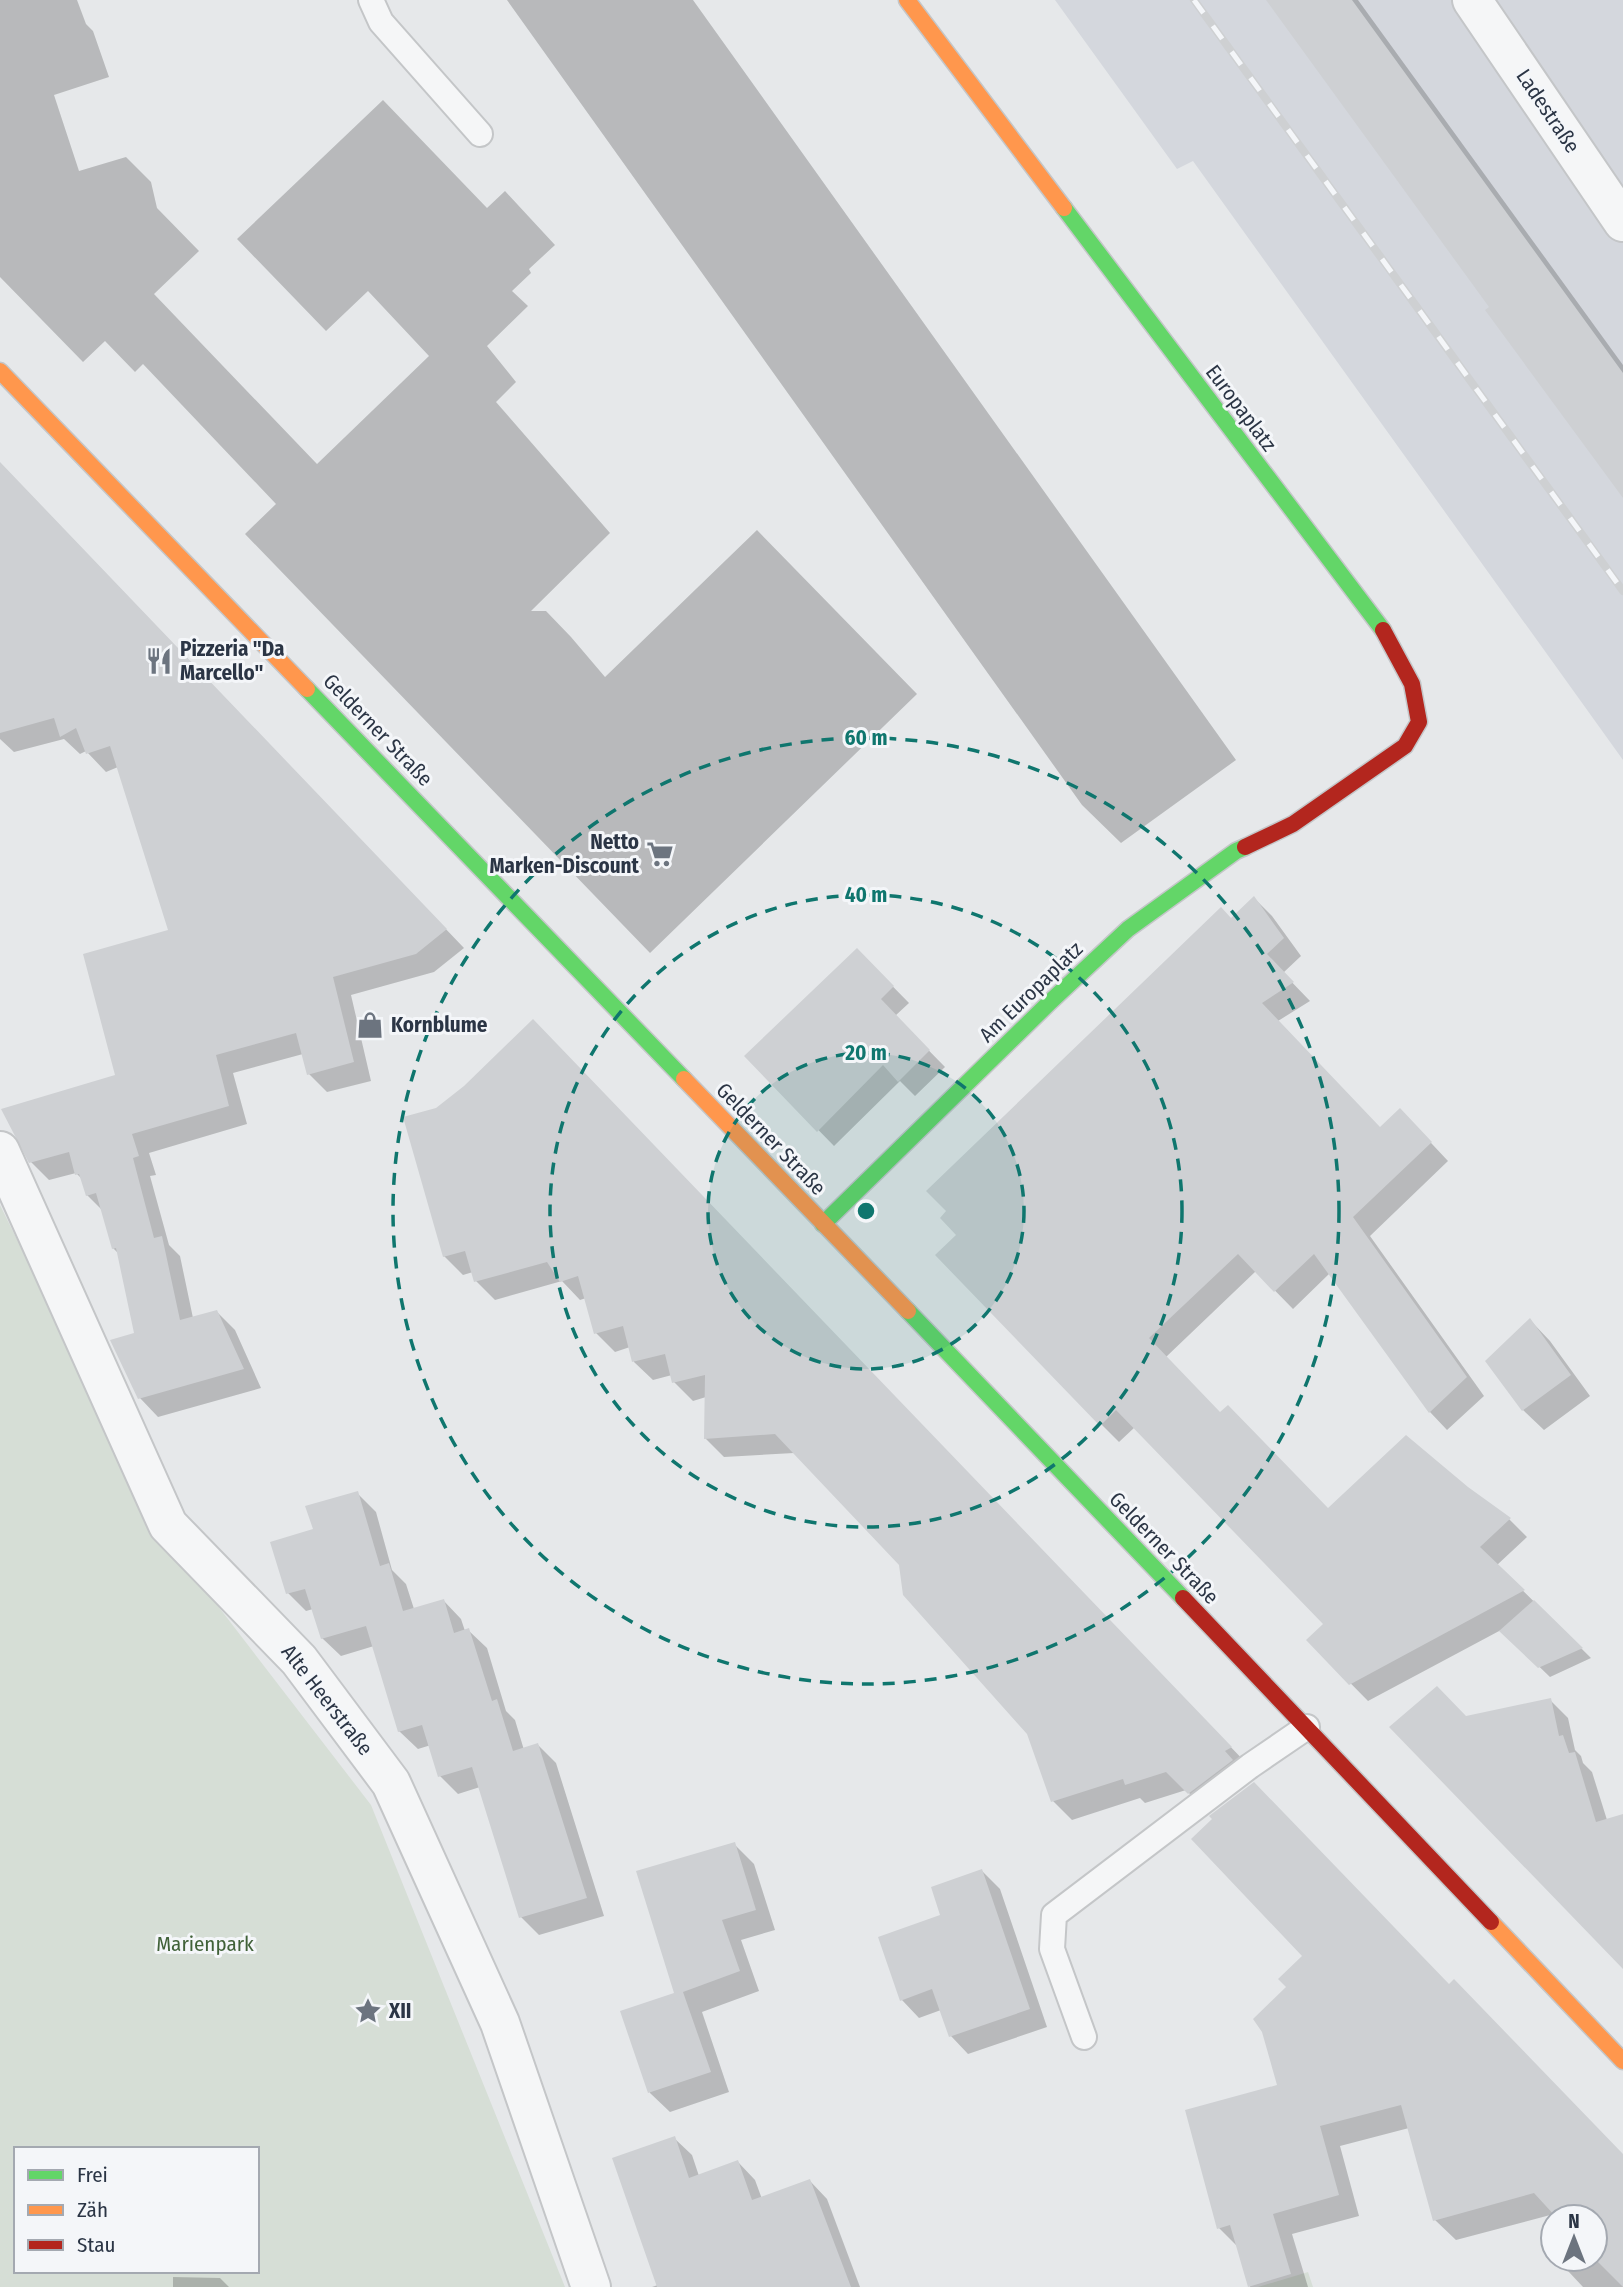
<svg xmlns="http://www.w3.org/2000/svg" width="1623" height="2287" viewBox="0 0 1623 2287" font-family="'Fira Sans Condensed',sans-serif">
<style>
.built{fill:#d4d7dd}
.green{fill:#d6ded6;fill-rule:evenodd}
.shadow{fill:#0003}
.building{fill:#ced0d3}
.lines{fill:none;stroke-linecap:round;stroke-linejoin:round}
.lane-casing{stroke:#c4c6c8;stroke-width:28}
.street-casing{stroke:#c4c6c8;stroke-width:42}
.fast-casing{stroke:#c4c6c8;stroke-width:19}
.slow-casing{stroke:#c4c6c8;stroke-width:19}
.jam-casing{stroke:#c4c6c8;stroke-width:19}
.lane{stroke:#f5f6f7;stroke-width:24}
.street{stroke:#f5f6f7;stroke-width:38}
.fast{stroke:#63d668;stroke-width:16}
.slow{stroke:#ff974d;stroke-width:16}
.jam{stroke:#b3261e;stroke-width:16}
.rail-casing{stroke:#ced0d2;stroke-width:8}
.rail{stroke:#f4f6f9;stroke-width:5;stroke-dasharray:16;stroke-linecap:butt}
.ring{fill:none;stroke:#0f766e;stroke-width:3.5;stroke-dasharray:12 9}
.labels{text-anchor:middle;stroke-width:6;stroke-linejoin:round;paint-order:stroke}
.street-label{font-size:21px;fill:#2b3545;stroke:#f4f6f9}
.poi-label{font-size:21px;font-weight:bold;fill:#2b3545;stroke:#f4f6f9;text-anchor:start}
.park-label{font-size:21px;fill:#406138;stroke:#f4f6f9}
.centre{fill:#0f766e;stroke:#f4f6f9;stroke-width:3.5}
.ring-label{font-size:21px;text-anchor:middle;font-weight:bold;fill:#0f766e;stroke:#f4f6f9;stroke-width:6;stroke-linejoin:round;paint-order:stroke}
</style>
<rect width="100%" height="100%" fill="#e6e8ea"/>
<path class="built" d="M1055,0h568v760l-430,-599 -16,8z"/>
<path class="green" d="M0,1205l161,327 210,273 194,482h-565zM16,2149h241v122h-241z
M1308,2272l5,15h-56h1z"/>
<path class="shadow" d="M0,0h77l9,24 7,7 16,46 -55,18 25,76 47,-14 25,25 6,26 42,43 -45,43 163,170 112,-108 -61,-65 -42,40 -89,-92 146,-139 104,108 18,-17 50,54 -26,24 2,4 -19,18 16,15 -41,40 29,36 -20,20 114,131 -79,78h15l25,26 34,40 152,-147 160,164 -267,259 -405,-419 31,-30 -133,-140 -8,8 -30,-31 -22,21 -83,-85z
M507,0h186l543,760 -115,83 -39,-38z
M1268,0h90l265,365v131l-132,-188z
M0,463l464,485 -30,24 -83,23 20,86 -44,11 -18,-18 -6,-20 -70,19 14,51 -98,29 7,22 -6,1 19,69 11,11 13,62 24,-6 18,18 26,58 -103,29 -18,-19 -4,-64 -17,-80 -6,-6 -10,-37 -16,-16 -4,-15 -7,-7 -27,7 -18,-18 87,-86 52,-145 -52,-164 -12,5 -20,-21 -6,3 -16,-15 -50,13 -14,-13z
M1254,898l18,18 29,40 -18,17 27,28 -32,20 102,108 37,-1 31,33 -78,75 114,160 -37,34 -17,-18 -100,-139 -37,36 -37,-38 -90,86 54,57 108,96 139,-22 42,31 18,18 -30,28 94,93 -41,19 -49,-47 -133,71 -60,-61 18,-16 -191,-197 -16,15 -18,-18 -142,-189 272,-315z
M857,950l52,53 -14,13 50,51 -30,29 -15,-15 -66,65 -88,-90z
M552,1040l697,726 -41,46 -22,-22 -41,13 -5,-5 -68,22 -19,-19 -25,-68 -127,-169 -107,-111 -70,4 -19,-19 1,-41 -13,4 -19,-19 -2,-7 -19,5 -19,-18 -4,-15 -15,5 -19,-19 -10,-35 -6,2 -18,-19 -67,19 -19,-19 -3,-9 -10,3 -19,-19 -7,-146z
M1530,1320l20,21 40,55 -46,34 -21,-20z
M357,1493l19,19 16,58 14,14 8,25 29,-9 18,19 4,12 3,-1 19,18 19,63 9,9 9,30 14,-5 18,18 48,153 -65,19 -18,-18 -41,-130 -22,7 -18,-18 -9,-31 -13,4 -19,-18 -25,-85 -33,10 -19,-18 -9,-29 -7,2 -18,-18 27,-63z
M1550,1700l18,18 7,32 6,6 2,7 9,9 15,48 16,-4v151l-157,-250z
M734,1844l20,20 21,66 -34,10 18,51 -57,21 27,80 -59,20 -20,-19 -27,-81 54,-18z
M982,1871l18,18 47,138 -79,27 -17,-18 -10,-26 -22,8 -17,-18 40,-84z
M1449,1986l174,169v132h-40l-15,-16 32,-10 -5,-5v-39h-37l-4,-3 -98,26 -21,-20 -26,-92 -69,18 19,70 -67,18 16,53h-58l-12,-40 -19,-19 60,-142z
M674,2138l18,17 7,21 39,-14 17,18 7,19 48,-18 17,18 33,88h-208l6,-2z
M173,2277l47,1 9,9h-56z"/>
<path class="building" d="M1266,0h86l271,373v125l-138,-188 4,-3z
M0,462l447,467 -31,25 -83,23 21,85 -47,13 -11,-42 -80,22 13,51 -97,28 7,22 -6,2 21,80 8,-2 18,84 37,-10 27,59 -106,30 -28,-59 24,-7 -18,-85 -4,1 -16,-56 -10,3 -7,-22 -4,1 -6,-23 -40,11 -28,-54 114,-34 -32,-121 85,-24 -58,-184 -24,8 -10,-26 -16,9 -6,-19 -54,15z
M1254,896l30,42 -17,16 27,28 -32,21 118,124 20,-19 32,34 -79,75 114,160 -38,36 -115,-159 -40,38 -36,-38 -89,84 71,74 8,-7 100,103 78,-73 62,52 43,31 -31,29 45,43 -176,95 -43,-45 17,-16 -207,-214 -16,16 -165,-171 21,-20 -16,-17 6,-7 -20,-20 295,-284 10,11z
M857,948l37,38 -13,13 49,51 -32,32 -15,-17 -66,67 -73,-76z
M533,1019l699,728 -7,4 8,9 -45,34 -22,-22 -41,13 -2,-6 -72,23 -24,-68 -124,-139 -4,-30 -124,-131 -71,5 1,-64 -33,8 -7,-29 -33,8 -9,-36 -29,8 -16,-58 -18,6 -13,-20 -73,20 -9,-31 -22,6 -40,-140 33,-9 28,-22z
M1530,1318l41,57 -49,36 -37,-50z
M358,1491l22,75 9,-3 14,48 41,-12 10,34 15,-5 23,73 5,-2 16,52 25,-8 49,155 -68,20 -47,-151 -34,10 -16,-52 -24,7 -32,-106 -45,13 -16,-50 -19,5 -16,-52 43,-13 -8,-23z
M1534,1600l49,48 -45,20 -39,-37z
M1437,1686l29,30 85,-18 8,38 4,-1 6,18 6,-1 21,70 27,-8v155l-234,-242z
M1254,1782l195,202 5,-5 169,175v133l-28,-28v-42h-39l-22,-24 -101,28 -32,-116 -81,21 19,69 -66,19 18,60 -43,13 -18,-62 -13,4 -32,-119 92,-25 -15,-53 -9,-13 33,-32 -8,-8 24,-23 -111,-117 21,-20 -3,-3z
M735,1842l21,68 -34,10 18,51 -57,21 28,80 -63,21 -28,-82 54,-18 -38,-122z
M982,1869l48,140 -81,28 -17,-48 -32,12 -22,-64 62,-22 -9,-28z
M675,2136l14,42 49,-18 14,40 58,-21 41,108h-194l-45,-129z"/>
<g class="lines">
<defs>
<path id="lane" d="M371,0l10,22 99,112
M1084,2037l-32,-88 2,-34 196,-149 57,-39"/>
<path id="street" d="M1472,0l151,222
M0,1151l168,374 131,135 92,123 109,240 91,264"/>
<path id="fast" d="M1064,208l319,422
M307,689l377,390
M823,1224l227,-222 78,-73 108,-78 9,-4
M908,1311l275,287"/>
<path id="slow" d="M907,0l157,208
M0,371l307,318
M684,1079l224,232
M1491,1922l132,139"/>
<path id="jam" d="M1245,847l48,-23 112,-78 14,-24 -7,-38 -29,-54
M1183,1598l308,324"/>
</defs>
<use href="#lane" class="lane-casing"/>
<use href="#street" class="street-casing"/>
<use href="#fast" class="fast-casing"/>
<use href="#slow" class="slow-casing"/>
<use href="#jam" class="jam-casing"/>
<use href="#lane" class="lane"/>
<use href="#street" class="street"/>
<use href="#fast" class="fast"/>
<use href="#slow" class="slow"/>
<use href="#jam" class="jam"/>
<defs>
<path id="rail" d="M1194,0l429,591"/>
</defs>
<use href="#rail" class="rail-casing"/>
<use href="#rail" class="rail"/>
</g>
<circle cx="866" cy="1211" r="158" fill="#0f766e" fill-opacity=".12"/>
<g class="ring">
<circle cx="866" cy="1211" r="158"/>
<circle cx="866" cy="1211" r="316"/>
<circle cx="866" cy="1211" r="473"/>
</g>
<defs>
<symbol id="restaurant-bare" viewBox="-9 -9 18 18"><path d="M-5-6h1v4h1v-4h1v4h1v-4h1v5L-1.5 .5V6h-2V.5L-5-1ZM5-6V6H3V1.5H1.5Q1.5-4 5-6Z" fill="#6c747f" stroke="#f4f6f9" stroke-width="2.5" paint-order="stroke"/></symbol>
<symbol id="supermarket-bare" viewBox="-9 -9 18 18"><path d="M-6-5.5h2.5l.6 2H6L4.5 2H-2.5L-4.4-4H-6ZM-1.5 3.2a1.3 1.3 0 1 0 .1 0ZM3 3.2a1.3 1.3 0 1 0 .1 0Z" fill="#6c747f" stroke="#f4f6f9" stroke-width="2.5" paint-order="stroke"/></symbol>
<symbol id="shop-bare" viewBox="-9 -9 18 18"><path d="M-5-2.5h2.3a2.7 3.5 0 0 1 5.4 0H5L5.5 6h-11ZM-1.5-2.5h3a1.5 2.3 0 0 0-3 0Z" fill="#6c747f" stroke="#f4f6f9" stroke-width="2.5" paint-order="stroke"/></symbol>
<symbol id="sight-bare" viewBox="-9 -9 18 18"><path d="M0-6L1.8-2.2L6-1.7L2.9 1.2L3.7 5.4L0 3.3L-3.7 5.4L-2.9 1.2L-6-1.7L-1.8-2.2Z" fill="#6c747f" stroke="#f4f6f9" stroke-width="2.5" paint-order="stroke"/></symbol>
</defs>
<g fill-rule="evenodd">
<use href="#restaurant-bare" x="140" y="642" width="38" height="38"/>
<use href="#supermarket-bare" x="641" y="835" width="38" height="38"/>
<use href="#shop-bare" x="351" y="1006" width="38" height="38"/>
<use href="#sight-bare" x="349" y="1992" width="38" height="38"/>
</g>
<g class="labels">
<g class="street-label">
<text transform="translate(1548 111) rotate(56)" y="7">Ladestraße</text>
<text transform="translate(1241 408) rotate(53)" y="7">Europaplatz</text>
<text transform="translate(378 730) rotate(46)" y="7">Gelderner Straße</text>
<text transform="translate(1031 992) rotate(-44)" y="7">Am Europaplatz</text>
<text transform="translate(771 1139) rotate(46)" y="7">Gelderner Straße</text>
<text transform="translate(1164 1548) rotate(46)" y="7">Gelderner Straße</text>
<text transform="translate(327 1700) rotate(52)" y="7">Alte Heerstraße</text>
</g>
<g class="poi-label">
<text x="180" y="656">Pizzeria "Da<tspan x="180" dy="24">Marcello"</tspan></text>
<text x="639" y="849" text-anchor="end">Netto<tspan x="639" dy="24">Marken-Discount</tspan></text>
<text x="391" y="1032">Kornblume</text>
<text x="389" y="2018">XII</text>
</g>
<g class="park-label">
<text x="205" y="1951">Marienpark</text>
</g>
</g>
<circle cx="866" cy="1211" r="10" class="centre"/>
<g class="ring-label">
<text x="866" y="745">60 m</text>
<text x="866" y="902">40 m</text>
<text x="866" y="1060">20 m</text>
</g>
<rect x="14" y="2147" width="245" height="126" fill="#f4f6f9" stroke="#a4a9b1" stroke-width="2"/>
<rect x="28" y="2170" width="35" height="10" fill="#63d668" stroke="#a4a9b1" stroke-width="2"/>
<text x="77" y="2182" font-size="21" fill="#2b3545">Frei</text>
<rect x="28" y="2205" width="35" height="10" fill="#ff974d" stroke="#a4a9b1" stroke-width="2"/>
<text x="77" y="2217" font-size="21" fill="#2b3545">Zäh</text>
<rect x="28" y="2240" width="35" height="10" fill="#b3261e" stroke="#a4a9b1" stroke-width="2"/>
<text x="77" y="2252" font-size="21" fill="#2b3545">Stau</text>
<g transform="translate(1574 2238)"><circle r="33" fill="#f4f6f9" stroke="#a4a9b1" stroke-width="2"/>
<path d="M0-5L12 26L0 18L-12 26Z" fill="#6c747f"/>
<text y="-10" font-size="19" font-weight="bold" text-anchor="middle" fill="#2b3545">N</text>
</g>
</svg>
